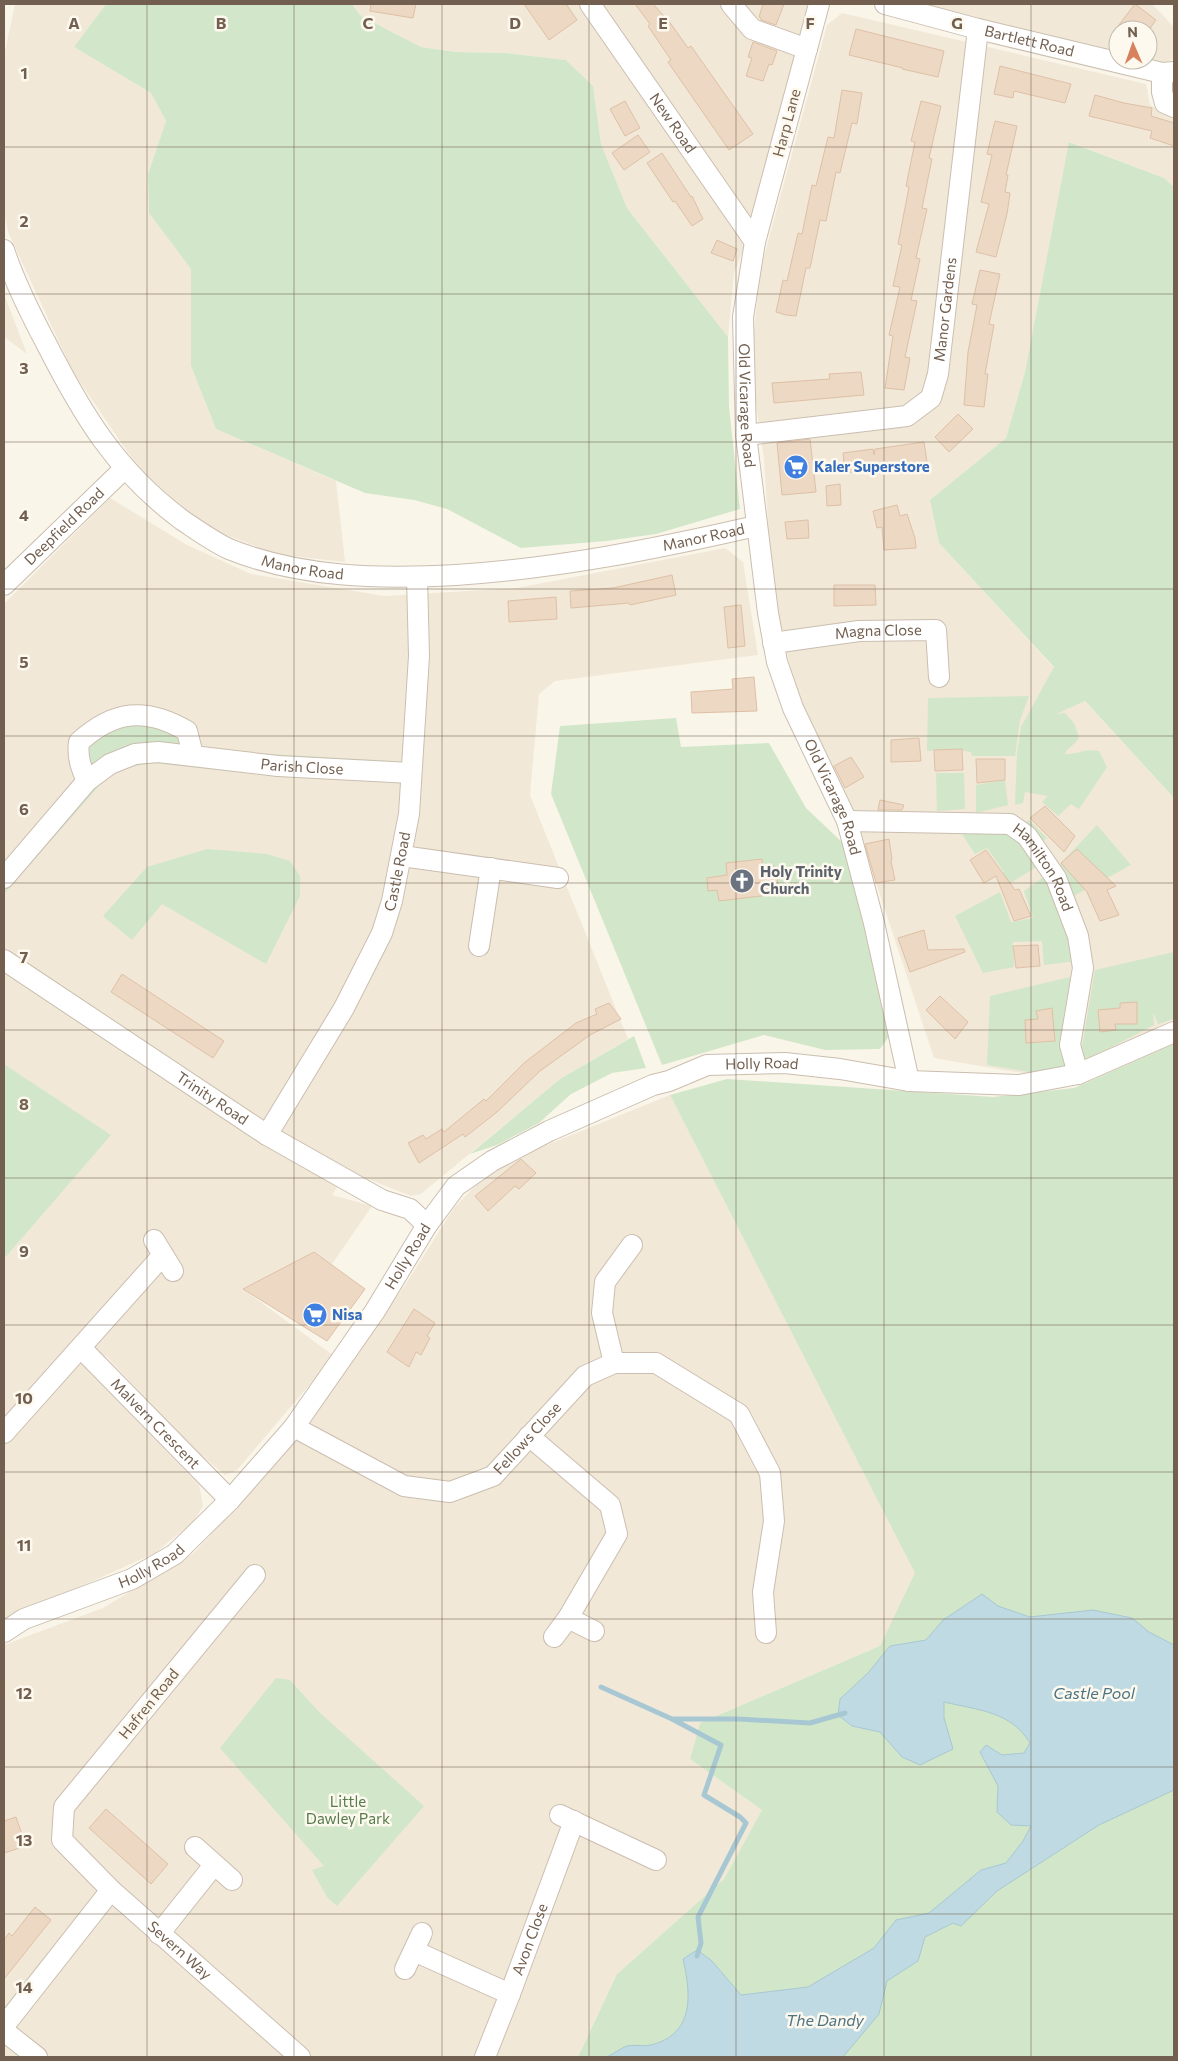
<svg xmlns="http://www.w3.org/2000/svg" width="1178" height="2061" viewBox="0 0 1178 2061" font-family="Commissioner,sans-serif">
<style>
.residential{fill:#f1e8d8}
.green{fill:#d2e7c9}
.water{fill:#bfdae2;stroke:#a7c8d3}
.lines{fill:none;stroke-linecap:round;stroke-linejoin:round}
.stream{stroke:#a7c8d3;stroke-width:5}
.building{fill:#edd8c4;stroke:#dec0a6}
.minor-casing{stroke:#cbbeb0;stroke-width:22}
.minor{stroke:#fff;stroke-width:20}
.grid{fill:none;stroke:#725f4f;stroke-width:1;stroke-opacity:0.55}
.labels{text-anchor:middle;stroke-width:5;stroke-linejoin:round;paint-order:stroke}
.street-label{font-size:15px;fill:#725f4f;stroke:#fdf9ef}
.shop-label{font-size:15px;font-weight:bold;fill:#366cbe;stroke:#fdf9ef;text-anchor:start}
.worship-label{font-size:15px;font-weight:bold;fill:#5b616d;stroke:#fdf9ef;text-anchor:start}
.park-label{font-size:15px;fill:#557c4c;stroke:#fdf9ef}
.water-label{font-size:16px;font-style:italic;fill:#4c7483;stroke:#fdf9ef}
.grid-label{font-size:16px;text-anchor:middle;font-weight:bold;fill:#725f4f;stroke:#fdf9ef;stroke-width:5;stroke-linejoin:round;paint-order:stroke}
</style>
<rect width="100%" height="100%" fill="#faf5e9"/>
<path class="residential" d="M15,4h91l-32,43 77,46 15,28 -18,53 1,39 42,56v97l25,63 120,52 9,81 -69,-8 -70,-27 -64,-54 -69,-101 -65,-140 -4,-20v-156z
M352,4h465l-51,188 -32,81 -6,64 -101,-129 -26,-64 -8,-58 -27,-26 -61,-7 -49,-1 -35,-5 -60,-31z
M919,4h233l22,23v32l-19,7 -7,-6v-30h-30v26z
M842,13l304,71 4,21 24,13v69l-10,-9 -94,-36 -45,230 -19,66 -76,62 9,43 235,255v221l-118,60 -122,-21 -86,-260 -48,-87 -28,-124 -8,-128 -9,-62 -1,-66 6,-60 67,-246z
M4,294l23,60 -23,-17z
M110,498l77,47 64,29 133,22 133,-8 208,-40 18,14 15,93 -203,26 -16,13 -9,101 98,244 -68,40 -139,115 -10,2 -63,-25 -16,24 40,11 -40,58 -18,-12 -71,37 91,67 -97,114 -12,5 -31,-26 -88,-93 -16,17 109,112 4,21 -10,16 -38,31 -151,68v-362l106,-124 -106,-71v-460z
M670,1095l246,478 -36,73 -180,77 -10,36 72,51 -38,69 -107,95 -39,83h-574v-412l99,-37 91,-55 70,-76 141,-192 49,-77 22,-23 29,-23z"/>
<path class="green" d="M106,4h246l9,12 60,31 35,5 49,1 61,7 27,26 8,58 26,64 101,129 1,70 11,102 -84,25 -50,7 -85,7 -74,-39 -33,-9 -49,-7 -149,-64 -25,-63v-97l-42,-56 -1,-39 18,-53 -15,-28 -77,-46z
M1069,142l95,36 10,9v611l-89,-97 -29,13 9,-1 9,10 5,14c-3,7 -12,11 -14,17 15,0 19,-6 34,-3l8,16 -28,42 -8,-5 -13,12 -16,-14 6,-6 -23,-4 -2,11 -8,2 2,-52 4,-26 33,-60 -115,-124 -9,-43 76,-62 19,-66z
M1029,696l-9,24 -5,36h-43l-1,-4 -21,-3 -23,2 1,-53z
M676,718l5,29 88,-4 37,65 38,36 48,188 -12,17 -55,1 -61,-15 -102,30 -111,-271 9,-68z
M170,721l23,34 12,-7 48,5 139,8 19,12 -75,6 -59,-3 -124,-13 -23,4 -16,5 -15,14 -95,108v-33l25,-27 57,-53 -5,-13 13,-40z
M936,773h28l1,36 -28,2z
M1005,780l3,25 -32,8v-28z
M1029,820l18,18 -4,3 -19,-18z
M1097,825l34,40 -61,33 -11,-33z
M960,831h42l24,8 17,24 -39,24 -7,-10 7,-5 -17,-24 -12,6z
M207,849l60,5 23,7 10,15v20l-34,68 -104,-60 -30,36 -29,-24 44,-49z
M1048,874l29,87 -33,4 -2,-24 -29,1 1,25 -31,6 -28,-57 45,-24 11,30 22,-4 -9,-27z
M1174,952v67l-16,5 -5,-12 1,13 -75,39 16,-94z
M1074,976l-3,91 -17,9 -67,-11 3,-69z
M634,1036l12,32 -34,5 -41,21 -32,29 -42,22 -27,9 90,-75z
M1174,1044v1013h-596l39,-83 107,-95 38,-69 -72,-51 10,-36 180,-77 35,-73 -245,-478 57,-16 266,18 81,-9z
M4,1064l107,71 -107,124z
M276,1678l14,2 29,32 105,94 -87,100 -10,-9 -15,-27 12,-4 -104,-118z"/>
<path class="water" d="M982,1594l16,12 32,11 63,-7 39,8 17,14 25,13v145l-75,35 -102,66 -36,35 -8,-3 -28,14 -7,24 -31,20 -8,33 -36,43h-236c6,-3 14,-9 20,-11 8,-2 16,1 24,-1 44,-11 40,-51 32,-86l14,-9 14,10 30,35 67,-8 66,-39 22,-28 33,-7 52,-43 25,-7 17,-22 8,-15 -20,-1 -14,-13 1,-26 -18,-34 6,-7 16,10 22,-2 6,-10c-19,-32 -53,-33 -86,-41v16l9,31 -33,16 -18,-8 -22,-25 -28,-6 -14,-11 2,-16 28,-26 22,-27 36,-6 17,-20z"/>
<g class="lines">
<path class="stream" d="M601,1687l71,32h66l72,4 35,-10
M672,1719l49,26 -17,50 36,22 6,6 -48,94 3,26 -4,13"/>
</g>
<path class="building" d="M371,4h45l-3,14 -43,-7z
M524,4h42l11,16 -28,20z
M635,4h18l18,20 17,24 3,-2 62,88 -24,16 -61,-88 3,-2 -23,-34 2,-2z
M763,4h21l-8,21 -15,-5v-2l-2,-1z
M1135,4l21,16 -7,10h-34z
M856,29l88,22 -6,26 -36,-8 1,-1 -54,-13z
M753,42l24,9 -5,14 -3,-1 -6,17 -17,-5 6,-18 -4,-1z
M1000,66l71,18 -6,19 -51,-12 -1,7 -19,-4z
M842,90l20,3 -5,31 -5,-1 -12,50 -4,-1 -10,49 -6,-1 -10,48h-4l-10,48 -10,-1 -10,-3 7,-32 4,1 11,-48 4,1 10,-49 4,1 12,-49 6,1z
M1095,95l29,8 28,5 -1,8 23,7v23l-24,-8 2,-7 -63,-15z
M625,101l15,27 -15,8 -15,-27z
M921,101l20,5 -12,52 3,1 -10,49 5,1 -11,49 4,1 -9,41 6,1 -12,56 5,1 -6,32 -19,-2 8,-52 -4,-1 11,-48 -7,-1 9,-41 -4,-1 11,-57 -3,-1 9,-44 -4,-1z
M995,121l22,5 -11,49h2l-3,17 5,1 -3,21 -11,43 -20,-5 13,-48 -8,-2 11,-47 -5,-1z
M638,135l12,17 -26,18 -12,-17z
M662,153l29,44 1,-1 11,23 -11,7 -17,-25 -2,1 -26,-39z
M717,240l20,9 -4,12 -22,-8z
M980,270l20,4 -11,50 5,1 -9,49h3l-4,33 -20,-2 4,-53 9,-47 -5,-1z
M861,372l3,23 -90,8 -2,-20 58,-4 -1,-5z
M958,414l15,15 -24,23 -14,-15z
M810,439l6,53 -34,3 -5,-52z
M924,442l3,20 -51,5v2l-31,4 -2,-20 30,-4 1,6 1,-6z
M840,484l1,21 -14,1 -1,-20z
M897,505l3,11 7,-2 8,24 1,10 -32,2 -2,-23 -5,1 -4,-17z
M808,520l1,18 -22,1 -2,-17z
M672,575l4,20 -46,10 -1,-2 -58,5 -1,-17 43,-3z
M834,585h41l1,20 -42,1z
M556,597l1,22 -48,3 -1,-21z
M741,605l4,41 -17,2 -4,-41z
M754,677l3,34 -65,2 -1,-21 42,-3 -1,-10z
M919,738l2,23 -30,1v-22z
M962,749l1,21 -28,1 -1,-21z
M851,757l13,20 -19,11 -11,-22z
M976,759h29v21l-28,3z
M880,800l24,5 -2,5h-24z
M1045,806l30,30 -11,16 -34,-34z
M889,839l3,20 -1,2 4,19 -19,3 -11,-39z
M1077,849l39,37 -9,4 12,25 -19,6 -13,-29 -26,-29z
M986,850l29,40 4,-1 12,27 -17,5 -18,-45 -12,7 -14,-23z
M762,859l1,8 12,-1 3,18 -10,1 1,10 -50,6 -2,-11 -9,1 -1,-13 20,-3 -1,-12z
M924,930l4,20 36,-1 1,3 -55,20 -12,-34z
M1038,945l2,21 -24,2 -3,-22z
M122,974l102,67 -11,17 -102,-66z
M940,996l28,26 -13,17 -29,-29z
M1137,1002v22h-22l1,6 -16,2 -2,-22 22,-2v-5z
M609,1003l12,16 -31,16 -50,36 -43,41 -32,25 -2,-3 -44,29 -11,-20 15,-8 3,4 16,-10 2,3 40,-33 2,2 38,-38 52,-40 21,-9 -2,-5z
M1052,1008l3,33 -29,2 -1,-23 13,-1 -2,-8z
M521,1159l15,14 -17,16 -4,-3 -27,25 -13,-15z
M314,1252l51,37 -38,52 -84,-52z
M414,1309l21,14 -8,13 3,2 -9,17 -5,-3 -7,15 -22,-15z
M106,1809l62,55 -17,20 -62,-56z
M16,1817l10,29 -22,7v-32z
M35,1907l16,13 -47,59v-39l5,-7 3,3z"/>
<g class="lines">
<defs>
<g id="minor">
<path id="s1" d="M590,4l165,238"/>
<path d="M731,4l21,25 55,20"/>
<path id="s2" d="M819,4l-64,238 -12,75 3,118 22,178 9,49 16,46 54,113 27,102 35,158"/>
<path id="s3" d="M885,4l93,25 184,44 12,-1"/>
<path d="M1162,73v19l3,11 9,4"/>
<path id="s4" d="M4,250c11,33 26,63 42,93 36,71 70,128 136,177 15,10 30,21 47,29 72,29 151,30 227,26 105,-7 199,-26 300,-49"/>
<path id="s5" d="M746,435l161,-19 24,-18 7,-24 40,-345"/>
<path id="s6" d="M4,585l120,-116"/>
<path id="s7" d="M773,643l86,-12 77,-1 3,47"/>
<path d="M87,781c-6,-13 -10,-24 -8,-39 35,-32 67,-35 108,-11l6,24"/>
<path id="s8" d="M847,821l163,3 17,12 29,42 22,58 5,32 -13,77 8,29"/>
<path d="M402,856l156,22"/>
<path id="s9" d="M4,878l83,-97 23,-17 25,-10 23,-2 120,14 133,7"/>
<path d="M479,946l12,-78"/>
<path id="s10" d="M4,960l263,175 115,65 28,9 17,16"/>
<path id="s11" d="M267,1135l77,-127 38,-75 10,-32 17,-87 10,-158 -2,-79"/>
<path d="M154,1240l19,31"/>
<path id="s12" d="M81,1348l149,152"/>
<path d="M614,1363l-12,-50 3,-31 27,-37"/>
<path id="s13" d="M294,1427l110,59 46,6 43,-16 92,-100 29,-13h42l83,51 31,59 4,48 -11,71 3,41"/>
<path d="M4,1433l159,-178"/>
<path d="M529,1436l81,69 7,29 -49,84 -14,19"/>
<path id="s14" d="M255,1575l-191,232 -2,33 49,50 189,167"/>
<path d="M568,1618l26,13"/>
<path id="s15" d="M4,1632l20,-13 108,-40 43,-25 55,-54 64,-73 81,-116 52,-86 29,-39 36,-25 57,-30 104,-46 16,-4 38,-16 78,-2 55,6 69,12 110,4 59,-11 96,-42"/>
<path d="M560,1815l96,45"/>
<path d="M195,1847l37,33"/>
<path d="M159,1934l55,-69"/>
<path d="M414,1951l96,43"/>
<path d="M405,1969l17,-36"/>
<path d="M4,2026l107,-136"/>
<path d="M4,2031l33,26"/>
<path id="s16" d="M485,2057l25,-63 64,-173"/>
</g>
</defs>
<use href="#minor" class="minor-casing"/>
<use href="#minor" class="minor"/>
</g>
<path class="grid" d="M147,4v2053M294,4v2053M442,4v2053M589,4v2053M736,4v2053M884,4v2053M1031,4v2053M4,147h1170M4,294h1170M4,442h1170M4,589h1170M4,736h1170M4,883h1170M4,1030h1170M4,1178h1170M4,1325h1170M4,1472h1170M4,1619h1170M4,1767h1170M4,1914h1170"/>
<defs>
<symbol id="supermarket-disc" viewBox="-11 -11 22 22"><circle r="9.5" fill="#3f7fe0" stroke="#fdf9ef"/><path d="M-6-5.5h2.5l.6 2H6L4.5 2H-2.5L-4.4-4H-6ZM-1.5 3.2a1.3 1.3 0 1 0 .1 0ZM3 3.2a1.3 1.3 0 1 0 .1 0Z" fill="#fff"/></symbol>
<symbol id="church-disc" viewBox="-11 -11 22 22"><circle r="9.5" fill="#6b7280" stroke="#fdf9ef"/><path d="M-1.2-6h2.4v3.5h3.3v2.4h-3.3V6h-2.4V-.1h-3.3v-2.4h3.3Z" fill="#fff"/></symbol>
</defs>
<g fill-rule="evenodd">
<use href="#supermarket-disc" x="782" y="453" width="28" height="28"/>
<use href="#church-disc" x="728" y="867" width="28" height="28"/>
<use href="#supermarket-disc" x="301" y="1301" width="28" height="28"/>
</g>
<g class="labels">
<g class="street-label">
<text dy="5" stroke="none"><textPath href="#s3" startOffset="149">Bartlett Road</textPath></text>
<text dy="5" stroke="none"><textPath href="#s1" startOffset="145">New Road</textPath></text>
<text transform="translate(787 123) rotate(-75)" y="5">Harp Lane</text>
<text dy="5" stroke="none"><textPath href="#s5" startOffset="282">Manor Gardens</textPath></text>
<text dy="5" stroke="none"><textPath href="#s2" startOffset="411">Old Vicarage Road</textPath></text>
<text dy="5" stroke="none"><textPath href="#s6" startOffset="84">Deepfield Road</textPath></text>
<text dy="5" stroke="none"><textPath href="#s4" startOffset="864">Manor Road</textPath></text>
<text dy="5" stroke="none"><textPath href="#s4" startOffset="459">Manor Road</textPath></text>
<text dy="5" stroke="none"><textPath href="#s7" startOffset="106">Magna Close</textPath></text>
<text dy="5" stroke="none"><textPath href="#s9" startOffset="351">Parish Close</textPath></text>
<text dy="5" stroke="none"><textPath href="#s2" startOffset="816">Old Vicarage Road</textPath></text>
<text dy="5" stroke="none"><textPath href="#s8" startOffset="219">Hamilton Road</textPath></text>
<text dy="5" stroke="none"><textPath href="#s11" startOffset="296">Castle Road</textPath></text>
<text dy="5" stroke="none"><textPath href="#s15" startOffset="988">Holly Road</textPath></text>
<text dy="5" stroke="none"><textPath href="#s10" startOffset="250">Trinity Road</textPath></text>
<text dy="5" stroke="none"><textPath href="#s15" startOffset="568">Holly Road</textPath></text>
<text dy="5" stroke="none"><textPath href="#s12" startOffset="106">Malvern Crescent</textPath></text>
<text dy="5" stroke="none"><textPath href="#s13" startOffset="268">Fellows Close</textPath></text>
<text dy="5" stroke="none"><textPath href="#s15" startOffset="162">Holly Road</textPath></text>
<text transform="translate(149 1704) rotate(-51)" y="5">Hafren Road</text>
<text dy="5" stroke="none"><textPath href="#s16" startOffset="126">Avon Close</textPath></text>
<text dy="5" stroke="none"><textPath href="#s14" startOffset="495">Severn Way</textPath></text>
</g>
<g class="shop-label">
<text x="814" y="472">Kaler Superstore</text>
<text x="332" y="1320">Nisa</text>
</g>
<g class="worship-label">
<text x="760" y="877">Holy Trinity<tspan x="760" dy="17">Church</tspan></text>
</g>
<g class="park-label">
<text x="348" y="1807">Little<tspan x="348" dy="17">Dawley Park</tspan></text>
</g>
<g class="water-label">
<text x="1094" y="1699">Castle Pool</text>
<text x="825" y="2026">The Dandy</text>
</g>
</g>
<g class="grid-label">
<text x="74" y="29">A</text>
<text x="221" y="29">B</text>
<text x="368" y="29">C</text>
<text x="515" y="29">D</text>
<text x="663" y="29">E</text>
<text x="810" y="29">F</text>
<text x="957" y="29">G</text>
<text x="24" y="79">1</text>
<text x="24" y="227">2</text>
<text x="24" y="374">3</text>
<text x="24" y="521">4</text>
<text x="24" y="668">5</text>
<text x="24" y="815">6</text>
<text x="24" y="963">7</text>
<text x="24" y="1110">8</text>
<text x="24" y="1257">9</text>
<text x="24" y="1404">10</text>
<text x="24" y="1551">11</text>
<text x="24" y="1699">12</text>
<text x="24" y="1846">13</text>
<text x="24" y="1993">14</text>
</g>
<rect width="1178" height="2061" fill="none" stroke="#725f4f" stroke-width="10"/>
<g transform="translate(1133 45) rotate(358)"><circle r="24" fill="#fdf9ef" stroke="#c5bbaf"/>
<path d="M0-4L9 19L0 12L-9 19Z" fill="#d7825c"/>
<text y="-8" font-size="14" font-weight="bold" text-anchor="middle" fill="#725f4f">N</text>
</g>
</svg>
